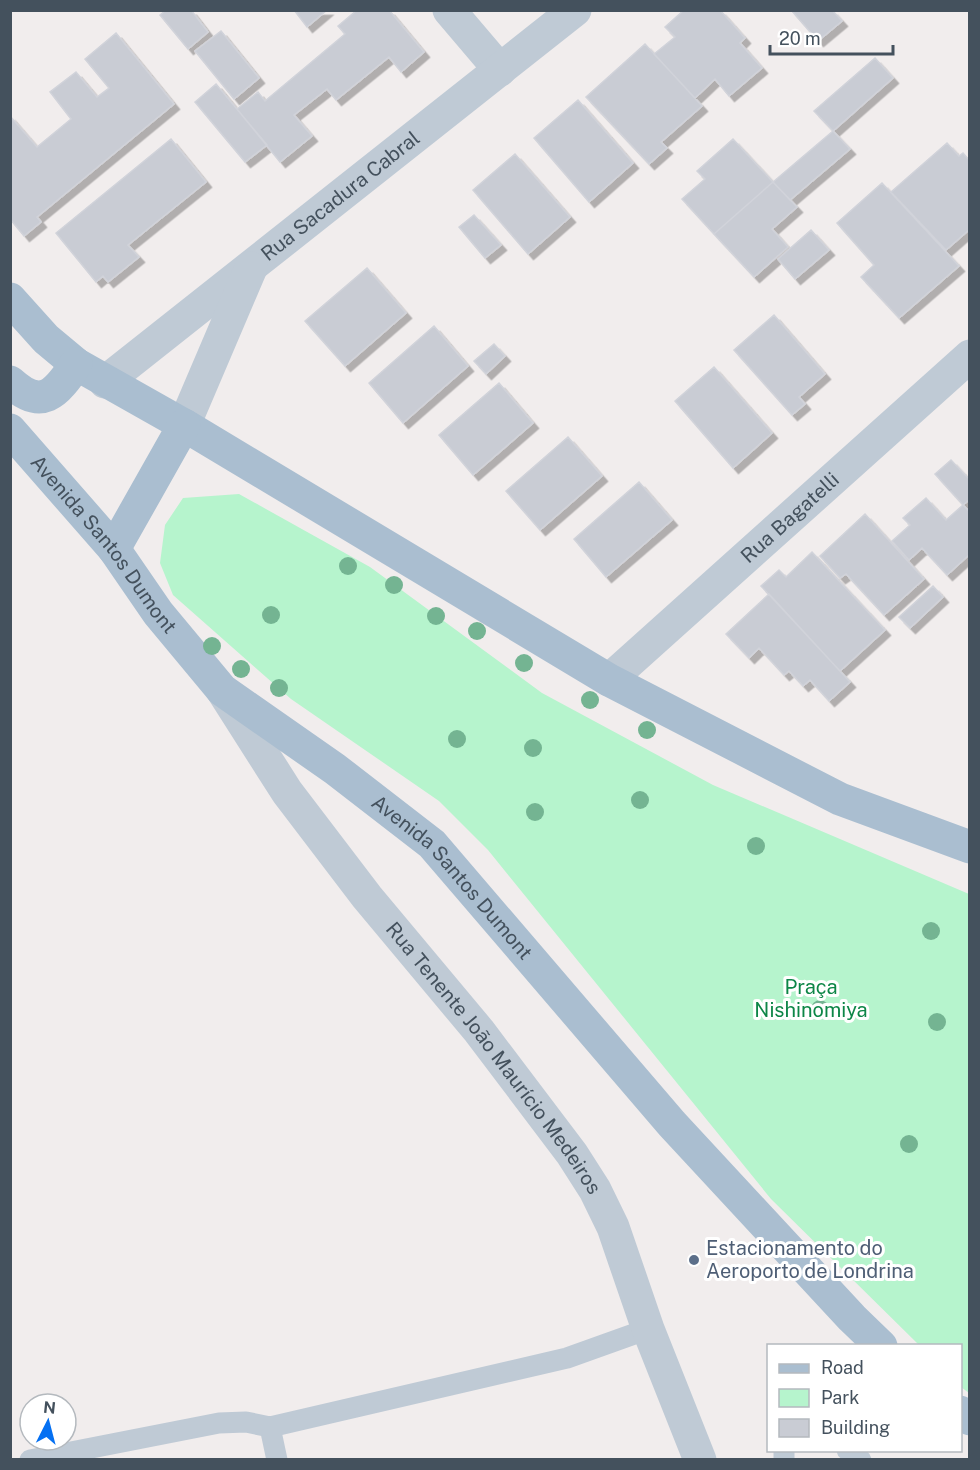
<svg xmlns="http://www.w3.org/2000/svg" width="980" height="1470" viewBox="0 0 980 1470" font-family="'Public Sans',sans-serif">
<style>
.green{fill:#b6f4cd}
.building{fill:#c9ccd4;stroke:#d1d3da;stroke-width:1.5;filter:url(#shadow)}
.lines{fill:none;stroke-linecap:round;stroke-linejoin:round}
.service{stroke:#bfcad5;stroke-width:21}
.minor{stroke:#bfcad5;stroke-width:33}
.tertiary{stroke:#bfcad5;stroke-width:33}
.primary{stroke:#aabed0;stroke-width:33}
.tree{fill:#74b492}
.service-dot{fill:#5c6f8a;stroke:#fff;stroke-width:2}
.labels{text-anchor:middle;stroke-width:6;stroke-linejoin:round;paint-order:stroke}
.street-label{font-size:20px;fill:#44515d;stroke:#fff}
.park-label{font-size:20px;fill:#0d8647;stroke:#fff}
.service-label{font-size:20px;fill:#4e5e75;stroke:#fff;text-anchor:start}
</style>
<defs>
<filter id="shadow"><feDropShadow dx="5.5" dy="5.5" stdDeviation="0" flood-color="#0004"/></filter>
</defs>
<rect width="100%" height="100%" fill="#f1eded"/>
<path class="green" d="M239,494l131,73 172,126 171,92 256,109v499l-8,-6 -1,-41 -41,-1 -148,-146 -283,-349 -49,-49 -148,-102 -118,-104 -13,-32 5,-38 18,-27z"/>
<path class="building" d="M166,10h25l17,22 -20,17 -28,-34z
M294,10h33l-20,17z
M357,10h32l35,42 -23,20 -12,-15 -53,43 -9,-11 -33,26 18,21 -32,26 -43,-53 21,-17 7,9 80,-67 -7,-8z
M684,10h36l25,28 -5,5 22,25 -33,28 -14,-17 -20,19 -41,-44 21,-17 -10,-10z
M791,10h41l10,11 -24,20z
M221,31l38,47 -25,21 -39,-48z
M116,33l58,71 -137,113 4,5 -17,14 -14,-17v-103l27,31 34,-28 -21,-27 26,-20 21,25 12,-9 -24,-29z
M645,44l57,62 -41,36 6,6 -18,16 -63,-67z
M875,58l18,20 -60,53 -19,-20z
M216,84l51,61 -22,17 -50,-60z
M578,100l55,63 -44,39 -55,-64z
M833,131l17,18 -60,51 -17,-18z
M171,139l35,43 -78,63 11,12 -31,25 -5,-6 -7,6 -40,-49z
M733,139l40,43 -59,52 -32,-35 23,-20 -8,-8z
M947,143l12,13 4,-3 7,8v68l-24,21 -55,-58z
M515,154l55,63 -42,37 -55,-64z
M773,182l24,25 -25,22 16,18 -34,30 -40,-43z
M882,183l77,83 -60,52 -38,-41 13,-12 -37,-42z
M474,215l27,30 -16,13 -26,-31z
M811,230l18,20 -34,29 -17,-20z
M367,268l39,45 -61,53 -40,-45z
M774,315l51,59 -26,23 6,7 -13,11 -58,-65z
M434,326l34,40 -65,57 -34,-40z
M494,344l11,12 -19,18 -12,-13z
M714,367l58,66 -39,35 -58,-67z
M499,383l34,40 -60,52 -34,-40z
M568,437l34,39 -62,54 -34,-39z
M951,460l19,20v19l-7,6 -28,-31z
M639,482l33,38 -66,57 -32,-38z
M926,498l20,22 17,-15 7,7v42l-23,21 -25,-27 -13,12 -17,-19 18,-16 -7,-7z
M865,514l59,65 -40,36 -38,-41 -6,4 -20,-22z
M812,552l73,78 -45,41 -79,-85 18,-16 7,7z
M933,586l10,11 -33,31 -11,-11z
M769,594l81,88 -21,19 -19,-21 -7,6 -14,-15 -5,4 -25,-27 -10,10 -23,-24z"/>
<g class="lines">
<path class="service" d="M270,1427l297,-69 81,-29
M784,1450v10
M847,1450l14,10
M30,1460l189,-37 27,-1 24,5 7,33"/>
<g class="minor">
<path d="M449,10l51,60"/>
<path id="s1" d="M609,680l361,-324"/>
</g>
<g class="tertiary">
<path id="s2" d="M105,382l470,-372"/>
<path d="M184,425l67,-157"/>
<path id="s3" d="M222,690l65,102 80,105 112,134 93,123 23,36 18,37 35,102 52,131"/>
</g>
<g class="primary">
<path d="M10,299l36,40 30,25 108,61 425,255 231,119 130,48"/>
<path d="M10,382c32,29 46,12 66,-18"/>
<path id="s4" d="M10,430l104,119 44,64 64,77 113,79 97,75 240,280 180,194 29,28"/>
<path d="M114,549l70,-124"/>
<path d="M960,1412l10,7"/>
</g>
</g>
<g class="tree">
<circle cx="348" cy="566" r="9"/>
<circle cx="394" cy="585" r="9"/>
<circle cx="271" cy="615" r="9"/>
<circle cx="436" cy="616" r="9"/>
<circle cx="477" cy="631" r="9"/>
<circle cx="212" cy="646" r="9"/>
<circle cx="524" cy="663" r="9"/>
<circle cx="241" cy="669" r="9"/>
<circle cx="279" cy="688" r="9"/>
<circle cx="590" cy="700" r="9"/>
<circle cx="647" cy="730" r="9"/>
<circle cx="457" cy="739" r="9"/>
<circle cx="533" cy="748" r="9"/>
<circle cx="640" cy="800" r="9"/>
<circle cx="535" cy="812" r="9"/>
<circle cx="756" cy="846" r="9"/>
<circle cx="931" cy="931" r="9"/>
<circle cx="820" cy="1009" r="9"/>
<circle cx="937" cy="1022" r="9"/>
<circle cx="909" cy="1144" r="9"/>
</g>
<circle class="service-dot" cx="694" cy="1260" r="6"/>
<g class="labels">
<g class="street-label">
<text dy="7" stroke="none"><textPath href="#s2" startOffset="300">Rua Sacadura Cabral</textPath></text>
<text dy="7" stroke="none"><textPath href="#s1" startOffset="243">Rua Bagatelli</textPath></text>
<text dy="7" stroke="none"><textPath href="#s4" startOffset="148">Avenida Santos Dumont</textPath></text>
<text dy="7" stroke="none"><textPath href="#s4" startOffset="634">Avenida Santos Dumont</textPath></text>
<text dy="7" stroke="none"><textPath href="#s3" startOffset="458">Rua Tenente João Maurício Medeiros</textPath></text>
</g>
<g class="park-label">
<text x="811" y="994">Praça<tspan x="811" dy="23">Nishinomiya</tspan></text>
</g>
<g class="service-label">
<text x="706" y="1255">Estacionamento do<tspan x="706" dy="23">Aeroporto de Londrina</tspan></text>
</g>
</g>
<rect width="980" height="1470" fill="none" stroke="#44515d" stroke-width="24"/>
<rect x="767" y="1344" width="195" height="108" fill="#ffffff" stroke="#b4b9be" stroke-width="1.5"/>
<rect x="779" y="1364" width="30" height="9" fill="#aabed0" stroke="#b4b9be" stroke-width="1.5"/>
<text x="821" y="1374" font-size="18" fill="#44515d">Road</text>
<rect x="779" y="1389" width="30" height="18" fill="#b6f4cd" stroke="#b4b9be" stroke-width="1.5"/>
<text x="821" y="1404" font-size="18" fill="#44515d">Park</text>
<rect x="779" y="1419" width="30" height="18" fill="#c9ccd4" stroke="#b4b9be" stroke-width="1.5"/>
<text x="821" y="1434" font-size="18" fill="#44515d">Building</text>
<g transform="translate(48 1422) rotate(6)"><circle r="28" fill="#ffffff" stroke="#b4b9be" stroke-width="1.5"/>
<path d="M0-4.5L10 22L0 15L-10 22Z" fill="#0570f2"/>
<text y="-9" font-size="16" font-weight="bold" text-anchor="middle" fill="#44515d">N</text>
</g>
<path d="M770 45v9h123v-9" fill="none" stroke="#44515d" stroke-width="3"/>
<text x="779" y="45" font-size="18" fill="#44515d" stroke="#ffffff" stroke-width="4.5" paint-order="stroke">20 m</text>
</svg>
